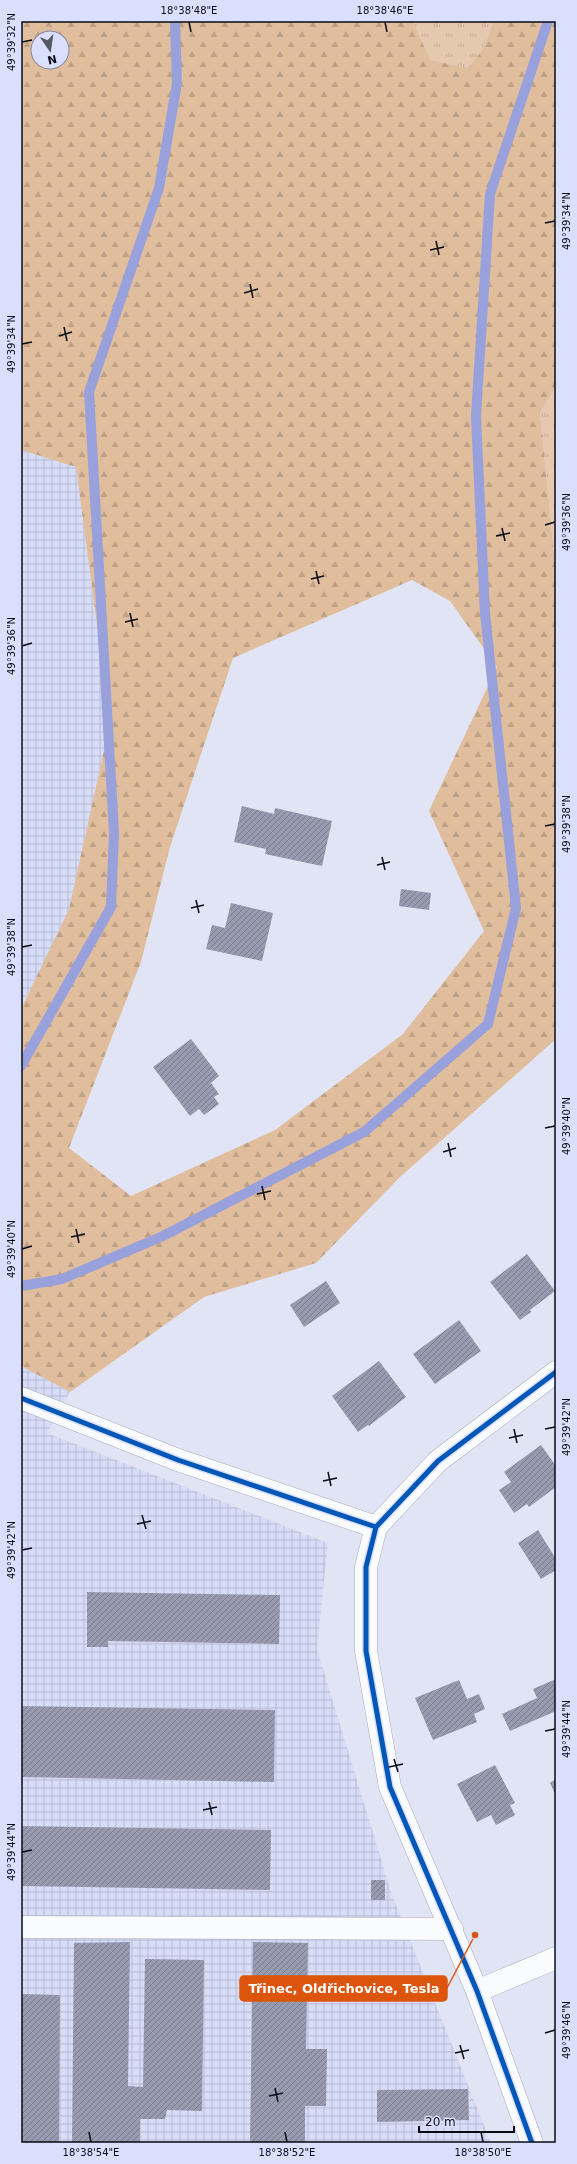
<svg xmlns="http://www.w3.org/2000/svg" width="577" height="2164" viewBox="0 0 577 2164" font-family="'DejaVu Sans',sans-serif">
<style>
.industrial{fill:url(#industrial-grid)}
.grass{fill:url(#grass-tufts)}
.forest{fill:url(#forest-firs);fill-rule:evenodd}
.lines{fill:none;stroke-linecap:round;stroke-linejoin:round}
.stream{stroke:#98a1dc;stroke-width:10}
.building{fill:url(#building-hatch)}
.minor-casing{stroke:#a8abb7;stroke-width:23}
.minor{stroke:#fafbfd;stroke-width:22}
.cycleway-casing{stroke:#d9dffc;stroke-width:8}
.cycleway{stroke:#0057b8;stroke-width:5}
.ticks{fill:none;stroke:#090b14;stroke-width:1.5}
.leader{fill:none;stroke:#dd550c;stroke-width:1.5}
.callout-dot{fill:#dd550c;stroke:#d9dffc;stroke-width:1.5}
.callout{fill:#dd550c;stroke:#dd550c;stroke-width:1.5}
.callout-label{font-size:13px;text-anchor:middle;font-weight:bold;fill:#fff}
.neatline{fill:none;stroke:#090b14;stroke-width:1.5}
.ticks-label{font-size:10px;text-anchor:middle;fill:#090b14}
</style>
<defs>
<pattern id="industrial-grid" width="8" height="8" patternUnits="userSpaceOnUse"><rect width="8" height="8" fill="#d7dcf7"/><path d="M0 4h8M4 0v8" fill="none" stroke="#b7bbd3"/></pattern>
<pattern id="grass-tufts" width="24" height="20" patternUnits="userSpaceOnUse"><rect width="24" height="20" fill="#e6c8af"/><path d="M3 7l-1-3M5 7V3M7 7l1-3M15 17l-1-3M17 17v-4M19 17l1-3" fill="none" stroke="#c4aa96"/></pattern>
<pattern id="forest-firs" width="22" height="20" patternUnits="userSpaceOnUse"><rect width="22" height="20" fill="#dfbd9d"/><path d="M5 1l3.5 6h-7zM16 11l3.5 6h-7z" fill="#bea186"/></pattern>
<pattern id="building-hatch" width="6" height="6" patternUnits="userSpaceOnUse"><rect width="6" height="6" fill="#989aaf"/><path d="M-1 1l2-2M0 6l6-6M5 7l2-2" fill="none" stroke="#7a7c8d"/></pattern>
</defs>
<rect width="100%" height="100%" fill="#e1e4f4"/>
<path class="industrial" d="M21,450l55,17 34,256 -41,186 -48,100z
M21,1366l49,26 -23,41 281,110 -11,106 75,246 99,248h-470z"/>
<path class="grass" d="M413,21h81l-11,28 -15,19 -38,-8z
M556,386v187l-16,-160z"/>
<path class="forest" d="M21,21h392l17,39 38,8 15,-19 11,-28h62v365l-16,27 16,160v466l-156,138 -84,86 -112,34 -134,95 -49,-26v-357l48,-100 41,-186 -34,-256 -55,-17zM38,38h24v24h-24zM412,580l38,21 47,66 -68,144 55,120 -81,103 -128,96 -144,66 -62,-48 72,-186 29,-115 63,-189z"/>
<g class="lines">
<path class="stream" d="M21,1066l90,-159 3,-74 -25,-441 70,-204 18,-105 -2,-62
M21,1286l41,-7 101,-43 201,-104 124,-108 28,-116 -31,-295 -9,-197 14,-222 58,-173"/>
</g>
<path class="building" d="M242,806l32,8 1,-6 57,13 -10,45 -57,-12 1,-5 -32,-7z
M401,889l30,4 -2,17 -30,-4z
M231,903l42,10 -11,48 -56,-12 6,-24 13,3z
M191,1039l28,37 -8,7 8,11 -5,3 5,7 -15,11 -5,-6 -9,7 -37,-49z
M527,1254l28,37 -25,19 1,2 -11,8 -30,-38z
M326,1281l14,22 -36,24 -14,-22z
M459,1320l22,31 -46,33 -22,-30z
M379,1361l27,36 -37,29 -1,-1 -10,7 -26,-36z
M541,1445l15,21v21l-27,20 -2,-3 -13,9 -15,-23 12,-8 -7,-10z
M538,1530l18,29v11l-15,9 -23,-36z
M87,1592l193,3 -1,49 -171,-3v6h-21z
M556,1679v32l-46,20 -8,-17 35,-16 -4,-9z
M459,1680l8,19 12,-5 6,15 -11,5 3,8 -44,18 -18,-42z
M21,1706l254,4 -1,72 -253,-5z
M495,1765l20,38 -5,2 5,10 -19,10 -5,-10 -14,7 -20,-38z
M556,1779v17l-6,-13z
M21,1826l250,4 -1,60 -249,-4z
M371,1880h14v20h-14z
M130,1942l-2,144 15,1 2,-128 59,1 -2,151 -35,-1 -2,9h-25v24h-68l2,-200z
M253,1942l55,1 -2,106h21l-1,57h-21v37h-55z
M21,1994l39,1 -1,148h-38z
M468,2089l1,31 -92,2v-32z"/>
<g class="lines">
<defs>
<path id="minor" d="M21,1398l157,62 198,67
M21,1927l431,2
M477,1991l79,-33
M532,2143l-55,-152 -87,-204 -24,-136v-84l10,-40 62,-66 118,-89"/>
</defs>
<use href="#minor" class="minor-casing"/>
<use href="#minor" class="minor"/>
<defs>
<path id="cycleway" d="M21,1398l157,62 198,67
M532,2143l-55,-152 -87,-204 -24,-136v-84l10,-40 62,-66 118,-89"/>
</defs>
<use href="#cycleway" class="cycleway-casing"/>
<use href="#cycleway" class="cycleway"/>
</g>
<path class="ticks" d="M189,22l2,10M385,22l2,10M22,42l10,-2M545,223l10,-2M436,241l3,14M430,250l14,-3M250,284l3,14M244,293l14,-4M64,327l3,14M59,336l13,-4M22,344l10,-2M545,525l10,-3M502,528l3,13M496,536l14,-3M316,571l3,13M311,579l13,-3M130,613l3,14M125,622l13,-3M22,646l10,-3M545,826l10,-2M382,857l3,13M377,865l13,-3M196,900l3,13M191,908l13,-3M22,947l10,-2M545,1128l10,-2M448,1143l3,14M443,1152l13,-4M262,1186l3,14M257,1194l14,-3M76,1229l3,14M71,1237l14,-3M22,1249l10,-3M514,1429l3,14M545,1429l10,-2M509,1438l14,-3M328,1472l3,14M323,1481l14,-3M142,1515l4,14M137,1524l14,-3M22,1550l10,-2M545,1731l10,-2M394,1759l4,13M389,1767l14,-3M209,1802l3,13M203,1810l14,-3M22,1852l10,-2M545,2033l10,-3M460,2045l4,14M455,2053l14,-3M275,2088l3,14M269,2096l14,-3M89,2132l2,10M285,2132l2,10M481,2132l2,10"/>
<path class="leader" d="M475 1935L447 1988"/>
<circle class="callout-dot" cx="475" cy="1935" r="4"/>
<rect class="callout" x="240" y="1976" width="207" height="25" rx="4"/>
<g class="callout-label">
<text x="344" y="1993">Třinec, Oldřichovice, Tesla</text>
</g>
<rect width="577" height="2164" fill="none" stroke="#d9dffc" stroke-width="44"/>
<g transform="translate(50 50) rotate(167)"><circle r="19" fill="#d9dffc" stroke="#868a9f"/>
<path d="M0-3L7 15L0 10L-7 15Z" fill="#555762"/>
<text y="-6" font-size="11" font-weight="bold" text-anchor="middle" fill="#090b14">N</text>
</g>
<path d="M419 2126v6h95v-6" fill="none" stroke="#090b14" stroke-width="2"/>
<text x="425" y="2126" font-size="12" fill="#090b14" stroke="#d9dffc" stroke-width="3" paint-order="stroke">20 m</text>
<rect x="22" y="22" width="533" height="2120" class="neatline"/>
<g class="ticks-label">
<text x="189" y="14">18°38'48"E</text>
<text x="385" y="14">18°38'46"E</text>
<text transform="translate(11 42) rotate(-90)" y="4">49°39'32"N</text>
<text transform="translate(566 221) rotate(-90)" y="4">49°39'34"N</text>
<text transform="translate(11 344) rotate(-90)" y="4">49°39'34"N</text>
<text transform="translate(566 522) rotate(-90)" y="4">49°39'36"N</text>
<text transform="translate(11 646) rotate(-90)" y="4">49°39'36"N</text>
<text transform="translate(566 824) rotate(-90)" y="4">49°39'38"N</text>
<text transform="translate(11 947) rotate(-90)" y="4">49°39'38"N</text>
<text transform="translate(566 1126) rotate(-90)" y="4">49°39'40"N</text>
<text transform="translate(11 1249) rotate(-90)" y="4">49°39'40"N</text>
<text transform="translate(566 1427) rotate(-90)" y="4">49°39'42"N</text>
<text transform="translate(11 1550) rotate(-90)" y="4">49°39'42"N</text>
<text transform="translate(566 1729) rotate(-90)" y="4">49°39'44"N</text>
<text transform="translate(11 1852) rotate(-90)" y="4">49°39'44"N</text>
<text transform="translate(566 2030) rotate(-90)" y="4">49°39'46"N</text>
<text x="91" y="2156">18°38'54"E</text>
<text x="287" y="2156">18°38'52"E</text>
<text x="483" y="2156">18°38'50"E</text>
</g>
</svg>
